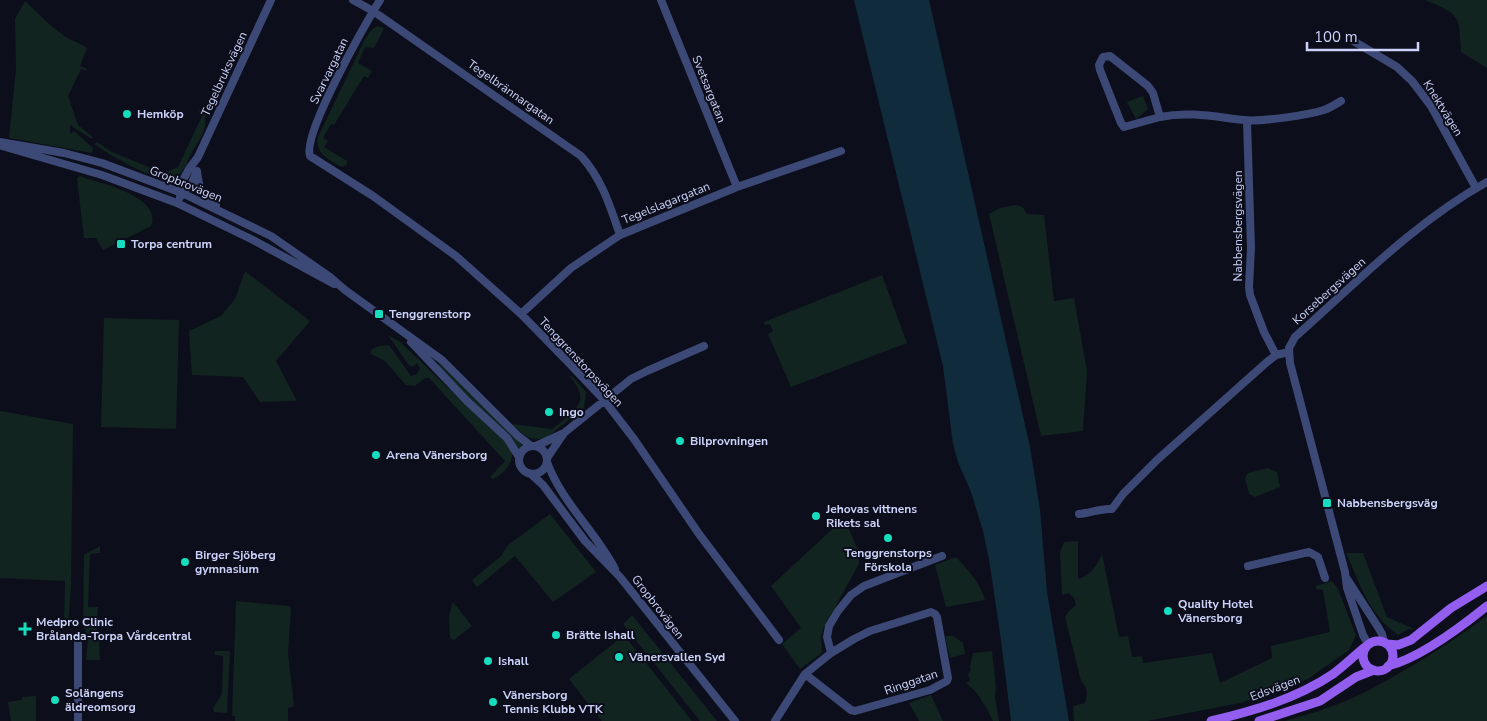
<svg xmlns="http://www.w3.org/2000/svg" width="1487" height="721" viewBox="0 0 1487 721" font-family="'Nunito Sans',sans-serif">
<style>
.green{fill:#11241f}
.water{fill:#102c3c}
.lines{fill:none;stroke-linecap:round;stroke-linejoin:round}
.minor{stroke:#3c4976;stroke-width:8}
.major{stroke:#935eef;stroke-width:9}
.poi-dot{fill:#15ddbd;stroke:#0d0e1b;stroke-width:2}
.labels{text-anchor:middle;stroke-width:4;stroke-linejoin:round;paint-order:stroke}
.street-label{font-size:12px;fill:#ccd3fa;stroke:#0d0e1b}
.poi-label{font-size:12px;font-weight:bold;fill:#ccd3fa;stroke:#0d0e1b;text-anchor:start}
</style>
<rect width="100%" height="100%" fill="#0d0e1b"/>
<path class="green" d="M1425,0h62v68l-26,-16c-1,-9 -1,-17 -2,-25 -1,-16 -21,-21 -34,-27z
M25,1c14,13 28,28 44,38 6,3 13,5 18,9l-7,18 7,3 -1,2 -5,-2 -13,27 10,29 16,13h-4l-20,-13v9l4,-3 19,17 -1,5 -83,-15 7,-69 -1,-50z
M377,26l5,1 2,2 -10,19 -9,-1 -7,16 14,8 -4,7 -4,-2 -30,49 -3,-1 -8,14 5,3 -4,6 23,14v4l-5,2c-12,-6 -28,-14 -24,-30l47,-98 5,-8z
M1143,96l5,13 -12,10 -9,-17z
M200,110l5,3c2,18 -4,24 -13,39 -4,8 -8,21 -17,26 -15,8 -67,-24 -81,-34l3,-2 15,10 51,21 15,-6 25,-53 -5,-3z
M79,176c20,7 84,20 72,50l-48,24 -7,-12h-12l-7,-59z
M1015,205l8,2 4,7 17,1 10,86 20,-3 13,73 -4,60 -42,5 -52,-222 11,-6z
M245,271l65,50 -34,40 21,40 -37,1 -17,-25 -51,-2 -3,-44 32,-15 14,-17z
M882,275l25,68 -116,44 -23,-53 5,-3 -3,-7 -5,1 -1,-3z
M104,318l75,2 -3,109 -75,-2z
M388,335l11,6c24,22 46,45 70,67 11,11 36,27 42,41 5,12 -8,26 -18,30l-3,-2 15,-16 -76,-83h-4l-10,8 -9,-1 -21,-24 -14,-7v-4l7,-4 11,-1 22,31 6,-2 3,-6 -3,-5 -5,4 -4,-3z
M439,363l39,36 44,46 -3,4 -10,-15 -32,-26 -40,-42z
M568,375l6,3 12,14 -2,16 -38,30c-16,4 -23,-3 -34,-14l40,5c22,-17 42,-28 16,-54z
M0,411l73,13 -2,163 -3,40 -4,-2 1,-44 -65,-3z
M1268,468l9,4 3,15 -25,10 -6,-3 -4,-16 3,-5z
M550,514l46,58 -43,30 -38,-46 -38,31 -5,-7 29,-24 7,-11z
M842,520l4,2 11,26 2,16 -36,65 -2,9 1,15 -22,16 -18,-25 19,-16 -30,-42z
M1078,541v38c14,-4 18,-13 24,-25l17,83 9,-1 4,21 10,-1 1,7 69,-10 8,30 52,-25 -1,-12 59,-14 -7,-42 -7,-1v-3l16,-5 6,8 18,46 -7,15 -41,29 -68,24 -93,18h-73l-1,-15 12,-3c3,-10 3,-15 -4,-22l-16,-64 4,-6 7,-6 -2,-7 -5,-5 -7,2 -2,-43 4,-10z
M100,546v7l-10,1 -2,53h10l-2,33 3,1 1,19h-14l2,-22 -5,-14 1,-69z
M1346,553h17l24,64 27,12h-5l-11,6c-29,-20 -38,-51 -52,-82z
M956,557c12,13 24,25 29,43l-39,7 -11,-42z
M236,601l53,5 2,2 -3,45 6,53 -6,2v13h-53v-5h-3z
M453,602l19,24 -18,14 -4,-2 -1,-22z
M632,615l85,106h-17l-77,-97z
M1487,616v105h-202c24,-7 49,-14 72,-25 46,-23 89,-50 130,-80z
M624,635l68,86h-90l-33,-42z
M946,636h7l10,7 2,11 -15,4 -4,-16z
M215,651h15l-3,62 -13,-1 -1,-4 9,-14 1,-38 -8,-1z
M992,651l4,36 -1,9 4,25h-6l-6,-12 -11,-17 -10,-9 4,-2 -2,-7 3,-4 -1,-3 3,-14z
M931,695l12,26h-24l-10,-18z
M36,696v25h-25l-3,-19 13,-2 2,-3z"/>
<path class="water" d="M854,0h75l101,447 10,63 7,82 22,129h-58l-10,-81 -12,-81 -6,-28 -12,-39 -13,-30 -5,-18 -10,-78z"/>
<g class="lines">
<path class="minor" d="M353,0l20,11 208,145c21,23 29,50 39,79
M380,0c-14,23 -78,134 -70,156l63,40 83,60 65,58 47,48 36,38 30,39 65,95 80,106
M661,0l76,187
M1350,39l47,28 15,14 19,25 45,82
M1160,117l-36,10 -3,-4 -21,-53 -1,-5 4,-8 7,-1 38,30 5,7 7,24c29,-6 56,0 84,3 17,2 64,-5 80,-10 6,-2 12,-6 17,-9
M1247,121l4,127 -2,39 1,8 14,37 12,23
M0,142l64,11 38,10 80,30 89,43 59,41 15,13 97,70 76,76 13,10
M2,146l100,29 75,28 76,37 81,44
M197,171c2,18 4,23 19,34
M182,193l10,-10 4,-10
M180,197l3,-17 6,-11 9,-12 73,-157
M521,314l50,-46 49,-33 117,-48 104,-36
M411,342l56,59 40,37 12,19
M519 460a14 14 0 1 1 28 0a14 14 0 1 1-28 0Z
M536,446l26,-12
M547,458l17,-25 67,-54 16,-8 57,-25
M547,462c15,41 49,70 68,107
M531,474l12,11 42,56 35,36 115,144
M1079,514c11,-1 22,-6 33,-5l11,-15 34,-34 110,-98 9,-7 13,-3
M1248,566l61,-14 9,5 7,21
M1347,579l31,48 4,7 2,8
M78,641v80
M1368,644l-5,-9 -16,-47 -2,-16 -55,-209 -1,-15 6,-11c61,-54 120,-115 192,-155
M831,653l-4,-16 2,-11 9,-15 13,-16 13,-9 78,-30
M775,721l30,-47 26,-21 23,-14 16,-8 61,-19 4,2 2,3 11,61 -1,3 -17,9 -75,21 -4,-1 -46,-36"/>
<path class="major" d="M1363 656a15 15 0 1 1 30 0a15 15 0 1 1-30 0Z
M1387,644l11,1 13,-5 40,-32 36,-22
M1388,666c32,-8 73,-39 99,-60
M1211,721c42,-10 85,-22 122,-47 11,-8 21,-18 32,-27
M1259,721l61,-20 36,-24 18,-7"/>
</g>
<g class="poi-dot">
<circle cx="127" cy="114" r="5"/>
<rect x="116" y="239" width="10" height="10" rx="2.5"/>
<rect x="374" y="309" width="10" height="10" rx="2.5"/>
<circle cx="549" cy="412" r="5"/>
<circle cx="680" cy="441" r="5"/>
<circle cx="376" cy="455" r="5"/>
<rect x="1322" y="498" width="10" height="10" rx="2.5"/>
<circle cx="816" cy="516" r="5"/>
<circle cx="888" cy="538" r="5"/>
<circle cx="185" cy="562" r="5"/>
<circle cx="1168" cy="611" r="5"/>
<path d="M22.5 621.5h5v5h5v5h-5v5h-5v-5h-5v-5h5z"/>
<circle cx="556" cy="635" r="5"/>
<circle cx="619" cy="657" r="5"/>
<circle cx="488" cy="661" r="5"/>
<circle cx="55" cy="700" r="5"/>
<circle cx="493" cy="702" r="5"/>
</g>
<g class="labels">
<g class="street-label">
<text transform="translate(329 71) rotate(-64)" y="4">Svarvargatan</text>
<text transform="translate(224 74) rotate(-65)" y="4">Tegelbruksvägen</text>
<text transform="translate(709 89) rotate(68)" y="4">Svetsargatan</text>
<text transform="translate(511 92) rotate(35)" y="4">Tegelbrännargatan</text>
<text transform="translate(1443 108) rotate(58)" y="4">Knektvägen</text>
<text transform="translate(186 184) rotate(22)" y="4">Gropbrovägen</text>
<text transform="translate(666 203) rotate(-22)" y="4">Tegelslagargatan</text>
<text transform="translate(1238 226) rotate(-90)" y="4">Nabbensbergsvägen</text>
<text transform="translate(1329 291) rotate(-42)" y="4">Korsebergsvägen</text>
<text transform="translate(581 362) rotate(47)" y="4">Tenggrenstorpsvägen</text>
<text transform="translate(658 607) rotate(52)" y="4">Gropbrovägen</text>
<text transform="translate(911 682) rotate(-19)" y="4">Ringgatan</text>
<text transform="translate(1275 688) rotate(-21)" y="4">Edsvägen</text>
</g>
<g class="poi-label">
<text x="137" y="118">Hemköp</text>
<text x="131" y="248">Torpa centrum</text>
<text x="389" y="318">Tenggrenstorp</text>
<text x="559" y="416">Ingo</text>
<text x="690" y="445">Bilprovningen</text>
<text x="386" y="459">Arena Vänersborg</text>
<text x="1337" y="507">Nabbensbergsväg</text>
<text x="826" y="513">Jehovas vittnens<tspan x="826" dy="14">Rikets sal</tspan></text>
<text x="888" y="557" text-anchor="middle">Tenggrenstorps<tspan x="888" dy="14">Förskola</tspan></text>
<text x="195" y="559">Birger Sjöberg<tspan x="195" dy="14">gymnasium</tspan></text>
<text x="1178" y="608">Quality Hotel<tspan x="1178" dy="14">Vänersborg</tspan></text>
<text x="36" y="626">Medpro Clinic<tspan x="36" dy="14">Brålanda-Torpa Vårdcentral</tspan></text>
<text x="566" y="639">Brätte Ishall</text>
<text x="629" y="661">Vänersvallen Syd</text>
<text x="498" y="665">Ishall</text>
<text x="65" y="697">Solängens<tspan x="65" dy="14">äldreomsorg</tspan></text>
<text x="503" y="699">Vänersborg<tspan x="503" dy="14">Tennis Klubb VTK</tspan></text>
</g>
</g>
<path d="M1307 42v8h111v-8" fill="none" stroke="#ccd3fa" stroke-width="2.5"/>
<text x="1314" y="42" font-size="15" fill="#ccd3fa" stroke="#0d0e1b" stroke-width="4" paint-order="stroke">100 m</text>
</svg>
